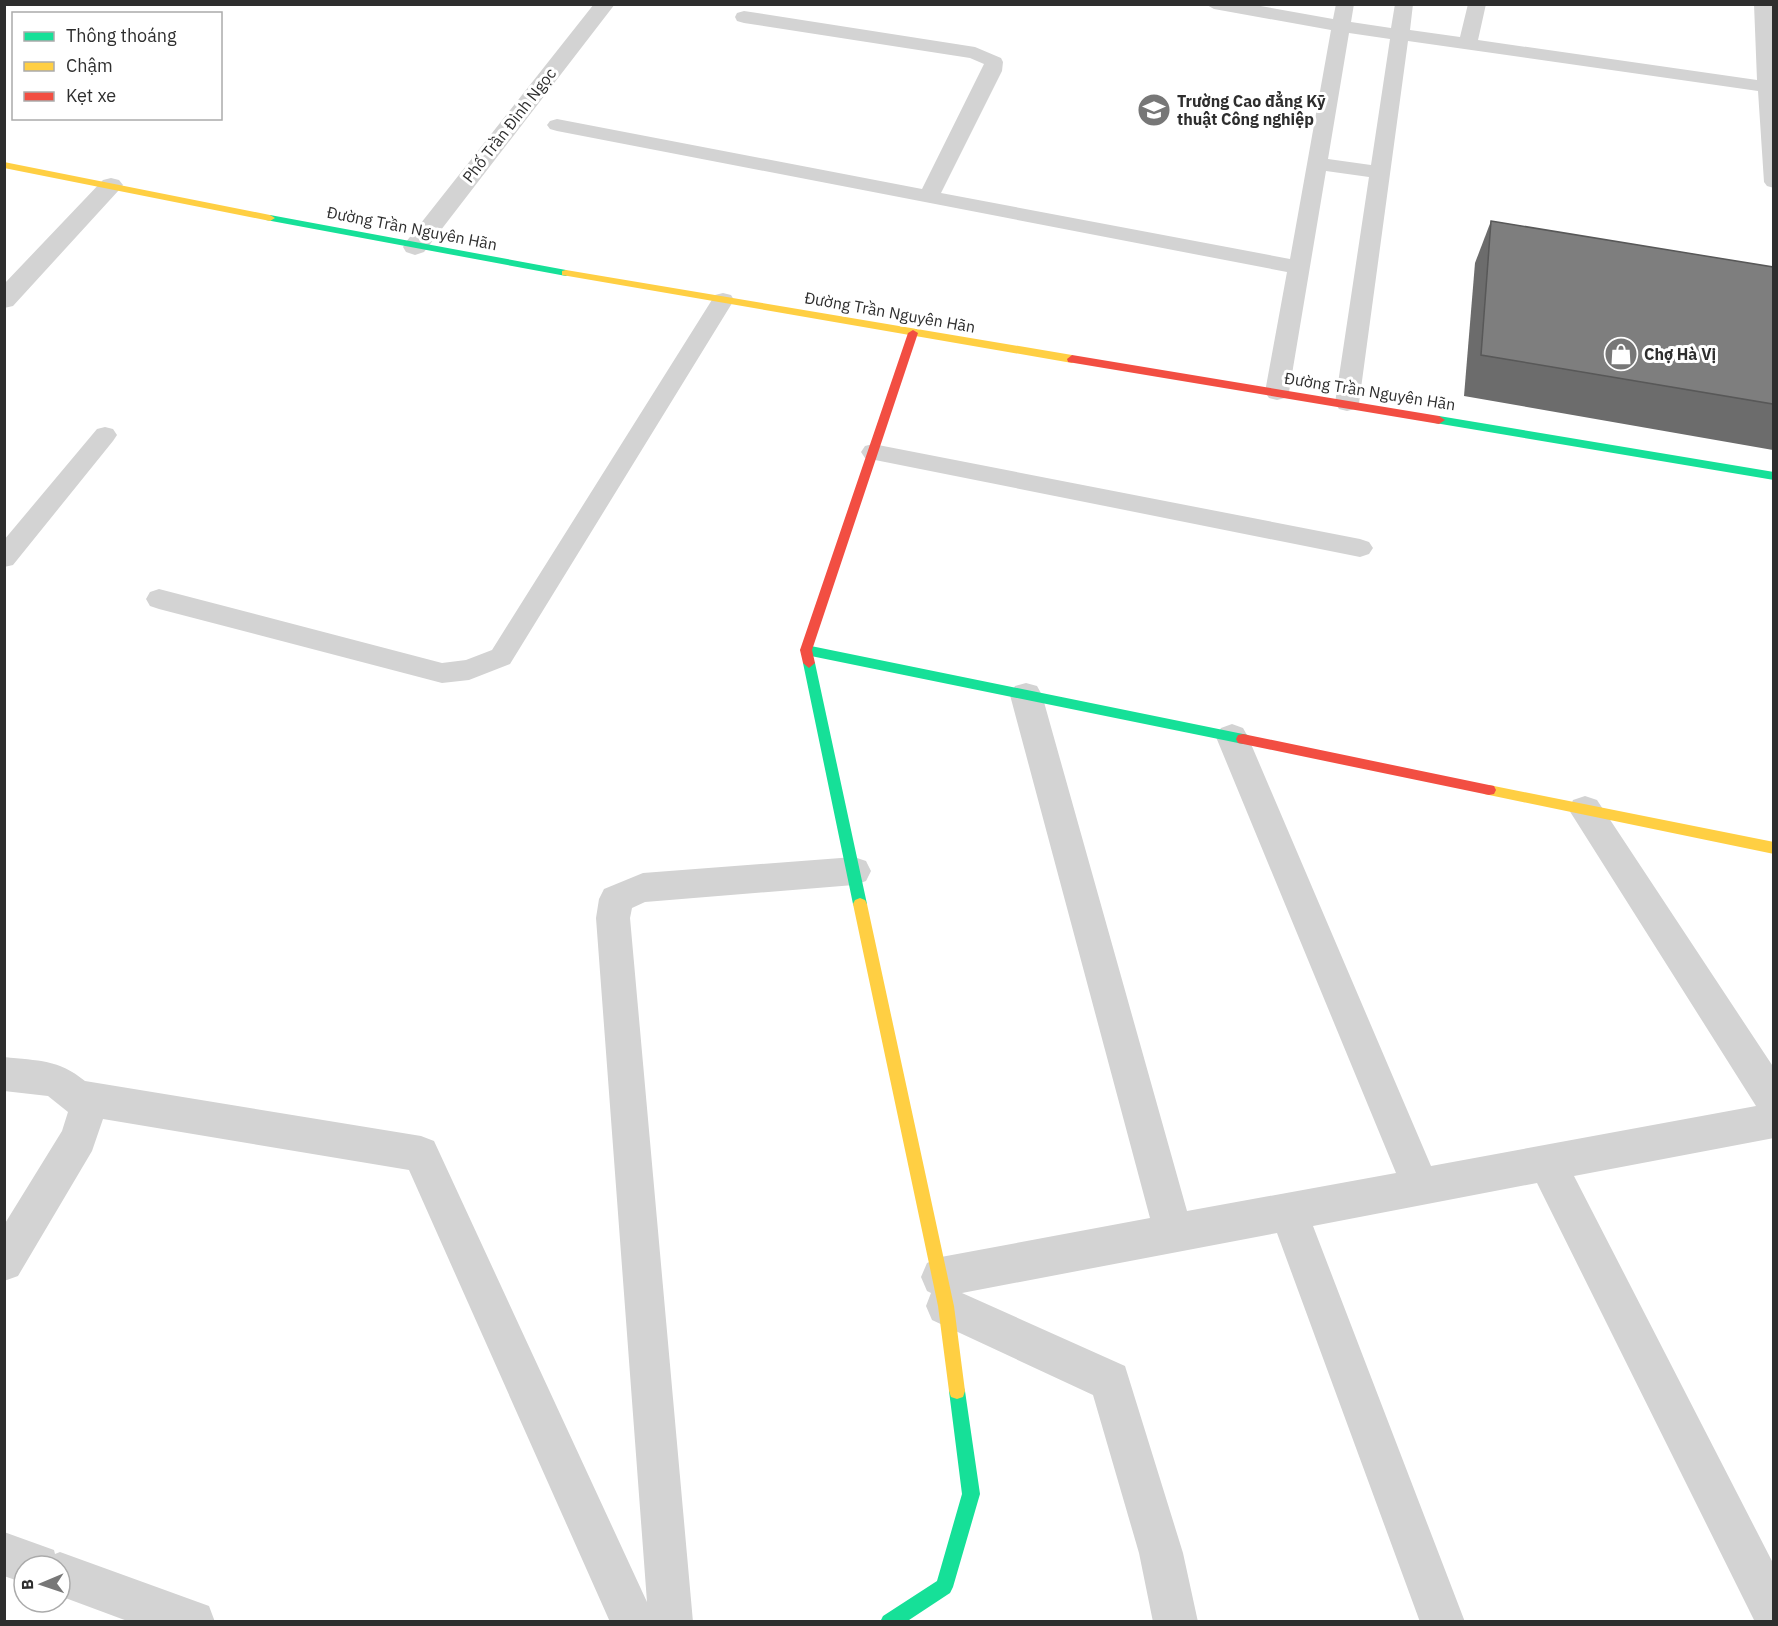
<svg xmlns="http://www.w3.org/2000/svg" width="1778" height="1626" viewBox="0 0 1778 1626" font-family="'IBM Plex Sans',sans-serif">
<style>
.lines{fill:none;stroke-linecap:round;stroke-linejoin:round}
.lane{fill:#d3d3d3;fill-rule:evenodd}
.street{fill:#d3d3d3;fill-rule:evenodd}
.fast{fill:#16e098;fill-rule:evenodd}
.slow{fill:#ffcf43;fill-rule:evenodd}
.jam{fill:#f24e42;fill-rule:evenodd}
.wall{fill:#6c6c6c}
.building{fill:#7e7e7e;stroke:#585858;stroke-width:1.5}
.labels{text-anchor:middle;stroke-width:6;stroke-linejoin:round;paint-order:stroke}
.far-poi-label{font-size:16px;font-weight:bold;fill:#2e2e2e;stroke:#fff;text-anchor:start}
.far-street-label{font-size:16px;fill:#2e2e2e;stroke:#fff}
</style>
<rect width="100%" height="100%" fill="#fff"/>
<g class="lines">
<path class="lane" d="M1205,4h44l84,15 3,-15h18l-3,18 40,6 4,-24h18l-3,26 50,7 8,-33h18l-8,36 279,40 -3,-76h18l2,184 -7,-2 -3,-4 -6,-91 -350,-50 -49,362 -4,6 -8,2 -8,-2 -4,-6 34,-226 -43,-6 -37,221 -4,6 -8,2 -8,-2 -4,-6 22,-120 -730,-141 -7,-2 -3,-4 3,-4 7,-2 365,70 62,-125 -14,-6 -226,-35 -7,-2 -2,-4 2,-4 7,-2 231,36 26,11 2,4 -1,9 -61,122 349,66 41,-229 -117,-21zM1349,33l41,6 -19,126 -43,-6z
M723,293l8,2 3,5 -224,364 -41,16 -27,3 -283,-74 -9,-3 -4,-7 4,-7 9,-3 283,74 24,-3 26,-10 223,-355z
M105,427l8,2 4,6 -4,6 -100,124 -9,2v-27l93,-111z
M873,444l487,95 9,3 4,6 -4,6 -9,3 -495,-99 -4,-6 4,-6z"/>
<path class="street" d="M594,4h21l-191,248 -9,3 -9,-3 -3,-5 3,-5z
M111,178l8,2 4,5 -4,5 -106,116 -9,2v-24l99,-104z
M1026,683l11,3 5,9 145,516 209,-38 -180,-436 5,-9 11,-4 11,4 5,9 183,429 325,-60 -187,-296 4,-10 12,-4 12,4 177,268v70l-200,38 200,389v57h-19l-218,-439 -224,43 152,396h-45l-143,-389 -315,60 163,73 58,187 15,69h-45l-14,-69 -46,-158 -161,-75 -6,-14 5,-13 -4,-2 -6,-14 6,-14 14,-6 209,-39 -140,-523 5,-9z
M854,857l12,4 5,10 -5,10 -12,4 -209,17 -13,6 -2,10 63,704h-83l-201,-452 -306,-51 -11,32 -74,125 -14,5v-56l58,-94 6,-19 -20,-16 -44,-5v-34c35,4 54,2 81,24l336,55 13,5 213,461 -51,-684 3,-19 5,-10 39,-16z
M4,1532l50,18 1,4 5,-2 149,54 6,16h-85l-70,-26v-30h-36v17l-20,-7z"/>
<path class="fast" d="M270,215l296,55 5,3 -5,3 -300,-56v-4z
M1439,416l335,56v8l-339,-57v-6z
M806,645l437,89 5,1 2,4 -2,4 -5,1 -437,-89 -6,-5z
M809,658l6,5 52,241 -2,4 -5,2 -5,-2 -2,-4 -50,-241z
M957,1383l6,2 2,6 15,103 -27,93 -3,6 -44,29h-26l3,-6 54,-35 25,-87 -13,-103 2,-6z"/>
<path class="slow" d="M4,162l266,53 5,3 -5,3 -266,-53z
M566,270l506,85 5,4 -5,4 -510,-88v-4z
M1489,785l285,57v12l-285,-59 -5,-1 -2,-4 2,-4z
M860,898l5,2 2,4 87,402 11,85 -2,6 -6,2 -6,-2 -2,-6 -11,-85 -85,-402 2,-4z"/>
<path class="jam" d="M913,330l5,3 -106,317 3,13 -6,5 -6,-5 -3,-13 108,-317z
M1072,355l367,61 6,4 -6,4 -371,-62 -1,-3z
M1243,734l246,51 5,1 2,4 -2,4 -5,1 -246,-51 -5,-1 -2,-4 2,-4z"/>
</g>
<path class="wall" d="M1491,221l282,46v183l-309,-54 11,-133z"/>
<path class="building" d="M1491,221l282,46v137l-292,-49z"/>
<defs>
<symbol id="university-disc" viewBox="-11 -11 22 22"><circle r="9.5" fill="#777" stroke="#fff"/><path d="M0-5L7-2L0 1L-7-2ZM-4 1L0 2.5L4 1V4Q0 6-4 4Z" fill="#fff"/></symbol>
<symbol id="shop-disc" viewBox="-11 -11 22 22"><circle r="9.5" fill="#777" stroke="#fff"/><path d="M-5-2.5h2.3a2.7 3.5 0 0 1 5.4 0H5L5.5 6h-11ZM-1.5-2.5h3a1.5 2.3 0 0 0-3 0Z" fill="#fff"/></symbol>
</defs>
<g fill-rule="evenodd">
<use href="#university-disc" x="1135" y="91" width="38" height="38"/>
<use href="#shop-disc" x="1602" y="335" width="38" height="38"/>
</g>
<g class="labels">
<g class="far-poi-label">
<text x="1177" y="107">Trường Cao đẳng Kỹ<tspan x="1177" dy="18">thuật Công nghiệp</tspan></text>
<text x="1644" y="360">Chợ Hà Vị</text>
</g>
<g class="far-street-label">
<text transform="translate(509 125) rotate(-52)" y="6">Phố Trần Đình Ngọc</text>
<text transform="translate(412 228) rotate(11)" y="6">Đường Trần Nguyên Hãn</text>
<text transform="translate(890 312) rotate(10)" y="6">Đường Trần Nguyên Hãn</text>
<text transform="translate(1370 391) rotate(9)" y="6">Đường Trần Nguyên Hãn</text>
</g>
</g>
<rect width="1778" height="1626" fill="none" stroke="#2e2e2e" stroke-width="12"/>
<rect x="12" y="12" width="210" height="108" fill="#ffffff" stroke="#ababab" stroke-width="1.5"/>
<rect x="24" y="32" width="30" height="9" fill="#16e098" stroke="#ababab" stroke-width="1.5"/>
<text x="66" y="42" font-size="18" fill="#2e2e2e">Thông thoáng</text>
<rect x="24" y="62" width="30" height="9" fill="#ffcf43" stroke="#ababab" stroke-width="1.5"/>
<text x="66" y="72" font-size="18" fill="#2e2e2e">Chậm</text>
<rect x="24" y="92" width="30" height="9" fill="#f24e42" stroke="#ababab" stroke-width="1.5"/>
<text x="66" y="102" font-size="18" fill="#2e2e2e">Kẹt xe</text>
<g transform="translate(42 1584) rotate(268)"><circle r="28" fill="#ffffff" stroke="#ababab" stroke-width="1.5"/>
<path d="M0-4.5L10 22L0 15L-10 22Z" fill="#777777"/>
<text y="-9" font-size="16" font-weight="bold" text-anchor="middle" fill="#2e2e2e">B</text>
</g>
</svg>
